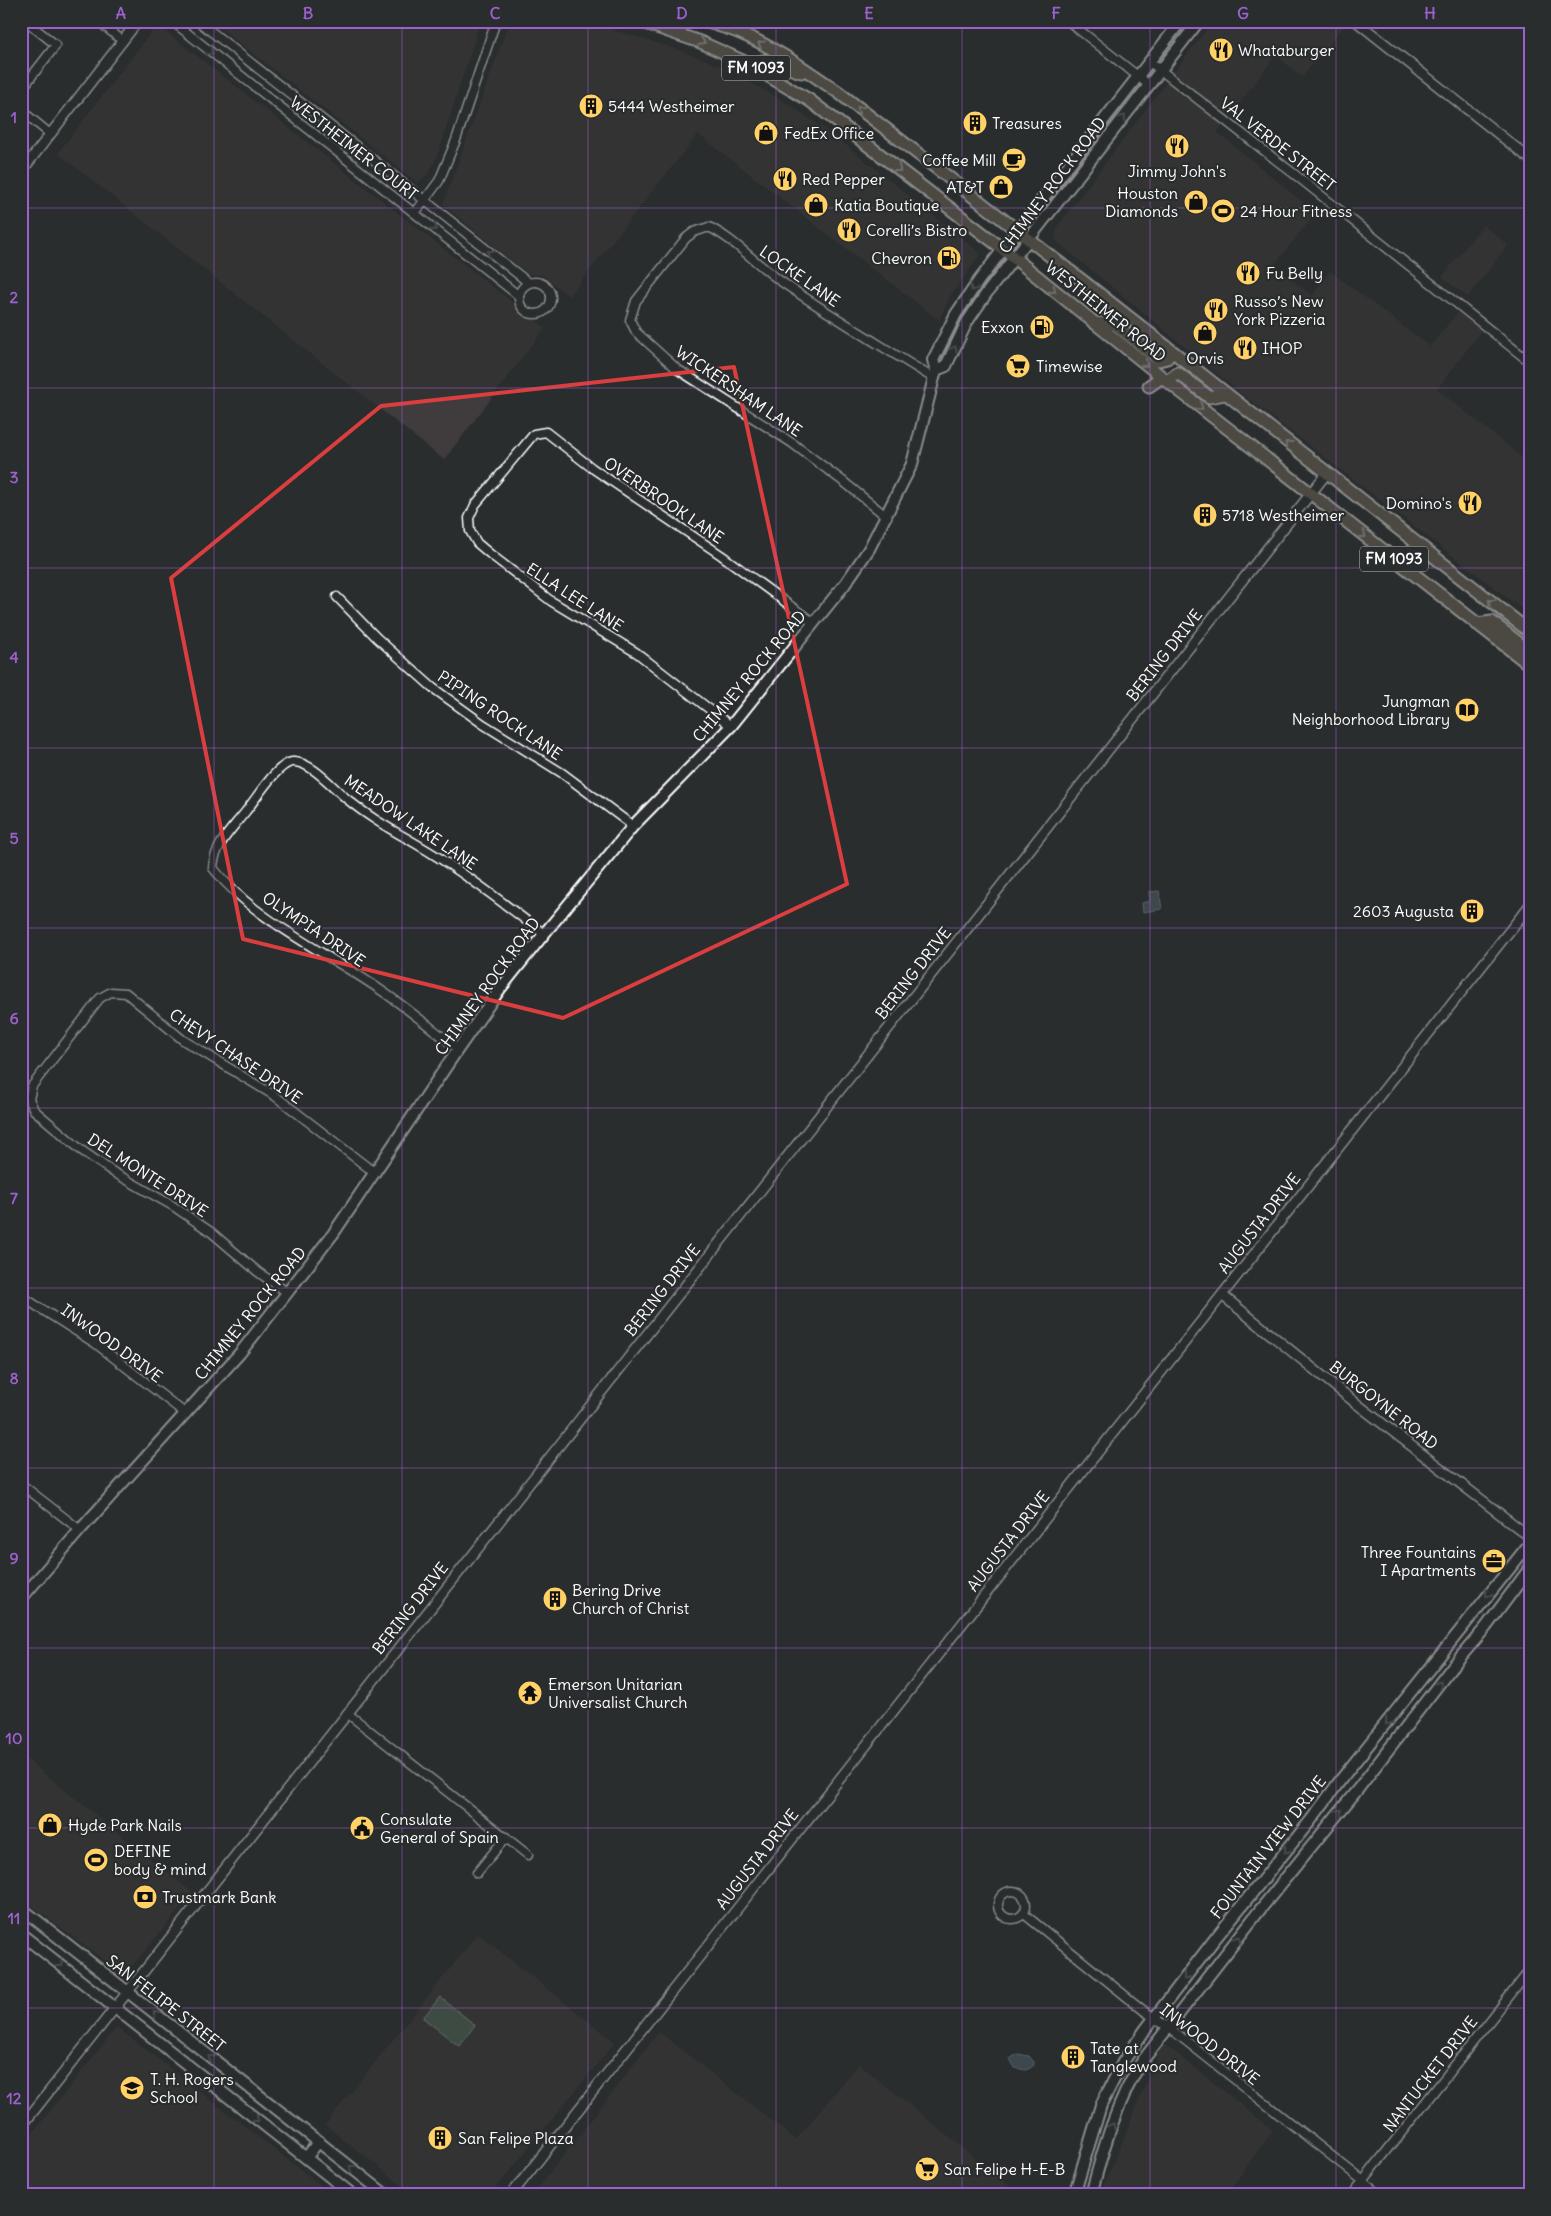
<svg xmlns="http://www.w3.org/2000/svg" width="1551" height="2216" viewBox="0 0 1551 2216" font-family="Delius,sans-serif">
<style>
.built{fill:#3f3b3c}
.green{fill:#58705d;stroke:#acb8ae}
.water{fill:#546676;stroke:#98a3ad}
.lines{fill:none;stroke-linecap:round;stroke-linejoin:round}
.minor-casing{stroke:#fff;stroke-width:11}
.tertiary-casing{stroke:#fff;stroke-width:12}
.secondary-casing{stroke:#fff;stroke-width:14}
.primary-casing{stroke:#fff;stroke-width:15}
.minor{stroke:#2a2d2e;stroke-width:8}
.tertiary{stroke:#2a2d2e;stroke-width:9}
.secondary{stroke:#2a2d2e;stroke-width:10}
.primary{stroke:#736b5a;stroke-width:11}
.oneway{stroke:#c0bcb5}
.oneway2{stroke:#6a6c6d}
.marked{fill:none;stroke:#da3e3e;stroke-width:4;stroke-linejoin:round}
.grid{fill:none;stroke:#9c61cf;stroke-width:1;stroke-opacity:0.55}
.labels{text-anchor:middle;stroke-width:4.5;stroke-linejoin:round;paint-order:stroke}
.shield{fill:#2a2d2e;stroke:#bfc0c0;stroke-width:1}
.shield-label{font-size:15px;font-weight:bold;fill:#fff}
.poi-label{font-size:16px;fill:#fff;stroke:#2a2d2e;text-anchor:start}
.street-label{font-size:16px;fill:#fff;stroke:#2a2d2e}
.neatline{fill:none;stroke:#9c61cf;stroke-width:2}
.grid-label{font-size:16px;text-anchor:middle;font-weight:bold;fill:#9c61cf}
</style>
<rect width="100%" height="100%" fill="#2a2d2e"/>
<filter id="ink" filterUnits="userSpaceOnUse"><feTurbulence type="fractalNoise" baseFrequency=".02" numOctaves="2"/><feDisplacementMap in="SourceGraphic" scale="10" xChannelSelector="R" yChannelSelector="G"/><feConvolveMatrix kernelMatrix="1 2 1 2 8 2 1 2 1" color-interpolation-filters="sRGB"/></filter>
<g filter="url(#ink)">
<path class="built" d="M212,21h268l-42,133 -9,19 -11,10z
M510,21h72l88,26 51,19 69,39 46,32 145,117 -31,42 -11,24 -241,-186 -129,162 -26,-21 -15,-1 -85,-70z
M1213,21h125l6,5 -42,51 -26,-22 -59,77 99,81 -42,52 38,31 18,-25 99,75 -7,10 36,-44 23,19 -44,58 93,75v151l-293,-225 -182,-150 2,-13z
M157,25l388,303 -101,132 -386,-307z
M1483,225l25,20 -40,52 -26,-20z
M21,1755l172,138 -65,78 -11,-1 -96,-73z
M478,1934l137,108 -125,153h-75l-90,-70z
M117,2027l216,168h-312v-47z
M659,2032l137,108 63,-76 161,131h-487z
M1163,2043l110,87 -47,65h-126z"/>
<path class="green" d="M440,1997l35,28 -16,21 -36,-28z"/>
<path class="water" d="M1159,891l3,18 -19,3 -1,-9 8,-2 -1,-9z
M1017,2054l12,2 5,6v3l-7,5 -12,-2 -5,-9z"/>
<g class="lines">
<defs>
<path id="minor" d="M98,21l25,20
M172,21l347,275
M198,21l331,262
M1068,21l81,64
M1150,62l148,115 232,185
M21,90l35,-45 -30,-24
M21,110l29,24
M415,213l24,-32 17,-41 40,-119
M519 298a16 16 0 1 1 32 0a16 16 0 1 1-32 0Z
M887,517l-43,-35 -52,-39 -115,-74 -41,-37 -6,-12 6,-19 50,-63 8,-6 15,-5c26,13 46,36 70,53 50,35 103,66 154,98
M337,597l40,41 56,50 50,36 79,49 71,53
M731,726l-94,-73 -86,-52 -61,-47 -13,-11 -7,-12 -1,-13 6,-13 59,-71 12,-2 46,36 129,87 93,68
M458,1049c-26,-20 -52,-42 -79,-60 -53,-37 -126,-69 -166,-121 1,-23 20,-40 33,-57 10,-12 31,-47 46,-49 18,-2 41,26 55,37 26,22 57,37 86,55 39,24 74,52 111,80
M288,1293l-30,-21 -47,-40 -38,-26 -60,-34 -32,-22 -47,-40 -5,-11 3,-13 68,-88 11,-6 15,1 57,47 92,56 100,77
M21,1296l74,47 91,71
M21,1484l59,46
M347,1713l181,142
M477,1873l29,-36
M998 1905a14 14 0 1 1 28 0a14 14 0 1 1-28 0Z
M1024,1914l119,96 33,23 205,162
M1352,2195l178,-225"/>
<path id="tertiary" d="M1356,21l174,138
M21,172l117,-151
M1222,1295l135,109 173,133
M21,2127l1306,-1654
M511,2195l1019,-1290"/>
<path id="secondary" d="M936,370l10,-4 21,-44 19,-28 213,-273
M21,1599l59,-69 160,-177 93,-119 125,-185 42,-60 44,-55 89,-108 98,-100 114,-142 24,-35 43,-85 24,-94 -3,-10 23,-46 24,-35 201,-258
M21,1908l365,287
M21,1934l332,261
M306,2158l13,-17
M1074,2195l27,-90 22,-43 22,-32 69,-90 97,-120 31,-42 188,-235
M1091,2195c12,-46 26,-95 52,-135l116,-149 99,-122 94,-122 34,-40 44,-59"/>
<path id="primary" d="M639,21l61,21 45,20 64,38 194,149 164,132 363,284
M705,21c11,4 23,7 33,11 36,15 68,38 100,60l255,197 437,343
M756,68l6,-7h6l33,11
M1094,323l21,1 44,36 8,-2 5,-6
M1167,381l11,-8 31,24 16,-3
M1149,386l13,-9
M1477,624l15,-2 38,30"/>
</defs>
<use href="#minor" class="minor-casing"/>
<use href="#tertiary" class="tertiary-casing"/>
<use href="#secondary" class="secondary-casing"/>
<use href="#primary" class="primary-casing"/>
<use href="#minor" class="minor"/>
<use href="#tertiary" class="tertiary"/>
<use href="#secondary" class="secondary"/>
<use href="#primary" class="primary"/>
</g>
<defs><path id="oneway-chevron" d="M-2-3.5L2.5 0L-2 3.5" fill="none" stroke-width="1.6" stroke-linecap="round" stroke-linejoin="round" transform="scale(1.25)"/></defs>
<g class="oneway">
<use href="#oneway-chevron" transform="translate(702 42) rotate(21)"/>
<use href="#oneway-chevron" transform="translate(761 44) rotate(-151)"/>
<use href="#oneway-chevron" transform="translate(860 109) rotate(-142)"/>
<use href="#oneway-chevron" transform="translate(898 169) rotate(38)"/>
<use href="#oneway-chevron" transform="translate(1053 290) rotate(39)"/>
<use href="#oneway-chevron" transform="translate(1145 364) rotate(39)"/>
<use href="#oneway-chevron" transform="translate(1200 407) rotate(38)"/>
<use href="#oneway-chevron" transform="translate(1288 444) rotate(-142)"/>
<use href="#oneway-chevron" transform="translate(1363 535) rotate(38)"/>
<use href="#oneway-chevron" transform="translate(1491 602) rotate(-142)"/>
</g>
<g class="oneway2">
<use href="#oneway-chevron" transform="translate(210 52) rotate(39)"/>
<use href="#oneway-chevron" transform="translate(1123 118) rotate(-51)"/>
<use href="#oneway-chevron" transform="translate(434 228) rotate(39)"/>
<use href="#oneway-chevron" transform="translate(490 253) rotate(-142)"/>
<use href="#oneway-chevron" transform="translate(973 288) rotate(125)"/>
<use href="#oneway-chevron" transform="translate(954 349) rotate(-64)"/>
<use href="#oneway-chevron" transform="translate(1488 1594) rotate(130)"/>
<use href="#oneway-chevron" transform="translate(1439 1684) rotate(-52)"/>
<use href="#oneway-chevron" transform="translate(1388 1722) rotate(129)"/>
<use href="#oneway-chevron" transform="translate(1339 1812) rotate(-50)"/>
<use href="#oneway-chevron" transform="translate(1287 1850) rotate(129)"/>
<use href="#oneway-chevron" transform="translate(1238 1939) rotate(-54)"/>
<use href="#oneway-chevron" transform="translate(60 1964) rotate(38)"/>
<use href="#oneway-chevron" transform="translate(1186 1977) rotate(127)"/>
<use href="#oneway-chevron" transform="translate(156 2014) rotate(-142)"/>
<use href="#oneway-chevron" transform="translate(211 2058) rotate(-142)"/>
<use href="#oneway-chevron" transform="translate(256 2119) rotate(38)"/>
<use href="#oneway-chevron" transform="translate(1112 2126) rotate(-67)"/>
<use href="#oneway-chevron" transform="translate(352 2168) rotate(-142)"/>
</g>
</g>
<path d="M0 0H1551V2216H0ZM734,367l113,517 -284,134 -320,-79 -72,-361 210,-172z" fill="#2a2d2e" fill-opacity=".55" fill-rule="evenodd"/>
<path class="marked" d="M734,367l113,517 -284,134 -320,-79 -72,-361 210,-172z"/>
<path class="grid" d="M214,21v2174M402,21v2174M588,21v2174M776,21v2174M962,21v2174M1150,21v2174M1336,21v2174M21,208h1509M21,388h1509M21,568h1509M21,748h1509M21,928h1509M21,1108h1509M21,1288h1509M21,1468h1509M21,1648h1509M21,1828h1509M21,2008h1509"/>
<defs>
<symbol id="restaurant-disc" viewBox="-11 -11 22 22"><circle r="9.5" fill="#ffd166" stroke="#2a2d2e"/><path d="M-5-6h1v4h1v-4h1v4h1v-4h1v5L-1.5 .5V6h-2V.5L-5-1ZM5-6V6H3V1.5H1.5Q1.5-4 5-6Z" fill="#111"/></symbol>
<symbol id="building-disc" viewBox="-11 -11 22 22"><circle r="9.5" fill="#ffd166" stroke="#2a2d2e"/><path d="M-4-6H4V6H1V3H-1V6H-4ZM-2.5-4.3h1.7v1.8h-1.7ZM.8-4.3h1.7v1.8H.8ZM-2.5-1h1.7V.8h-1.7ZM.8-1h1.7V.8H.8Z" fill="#111"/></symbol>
<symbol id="shop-disc" viewBox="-11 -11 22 22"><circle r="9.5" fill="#ffd166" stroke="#2a2d2e"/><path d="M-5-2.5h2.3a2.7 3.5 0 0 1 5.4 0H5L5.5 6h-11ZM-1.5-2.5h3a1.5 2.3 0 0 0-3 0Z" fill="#111"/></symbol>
<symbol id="cafe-disc" viewBox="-11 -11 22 22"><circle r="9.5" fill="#ffd166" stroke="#2a2d2e"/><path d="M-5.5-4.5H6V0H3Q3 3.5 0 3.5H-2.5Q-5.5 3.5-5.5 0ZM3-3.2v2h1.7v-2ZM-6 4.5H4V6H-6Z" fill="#111"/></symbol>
<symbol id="stadium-disc" viewBox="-11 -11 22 22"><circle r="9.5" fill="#ffd166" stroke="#2a2d2e"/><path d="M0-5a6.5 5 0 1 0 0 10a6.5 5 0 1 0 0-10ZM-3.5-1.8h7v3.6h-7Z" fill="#111"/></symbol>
<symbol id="fuel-disc" viewBox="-11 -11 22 22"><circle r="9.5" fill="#ffd166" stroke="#2a2d2e"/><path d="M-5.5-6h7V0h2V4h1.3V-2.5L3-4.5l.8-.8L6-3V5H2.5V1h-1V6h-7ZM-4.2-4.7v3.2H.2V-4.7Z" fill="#111"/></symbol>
<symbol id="supermarket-disc" viewBox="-11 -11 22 22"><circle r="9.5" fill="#ffd166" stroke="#2a2d2e"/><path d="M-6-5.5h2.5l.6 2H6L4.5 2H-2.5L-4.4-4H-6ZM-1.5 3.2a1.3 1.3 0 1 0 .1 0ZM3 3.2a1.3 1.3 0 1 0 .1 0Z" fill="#111"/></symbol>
<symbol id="library-disc" viewBox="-11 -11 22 22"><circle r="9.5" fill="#ffd166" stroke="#2a2d2e"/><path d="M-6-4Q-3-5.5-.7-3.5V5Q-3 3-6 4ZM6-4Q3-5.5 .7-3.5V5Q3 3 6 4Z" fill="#111"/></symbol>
<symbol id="office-disc" viewBox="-11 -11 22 22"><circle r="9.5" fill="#ffd166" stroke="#2a2d2e"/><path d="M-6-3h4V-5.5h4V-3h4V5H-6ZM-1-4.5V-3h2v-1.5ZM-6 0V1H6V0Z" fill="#111"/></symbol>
<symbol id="temple-disc" viewBox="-11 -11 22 22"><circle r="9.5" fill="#ffd166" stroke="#2a2d2e"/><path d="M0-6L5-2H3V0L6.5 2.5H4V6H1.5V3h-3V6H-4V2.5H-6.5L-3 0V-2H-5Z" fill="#111"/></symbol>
<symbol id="civic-disc" viewBox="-11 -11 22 22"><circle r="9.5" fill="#ffd166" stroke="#2a2d2e"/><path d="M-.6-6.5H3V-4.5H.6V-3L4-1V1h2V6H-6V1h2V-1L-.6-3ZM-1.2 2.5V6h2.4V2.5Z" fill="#111"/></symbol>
<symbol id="bank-disc" viewBox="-11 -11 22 22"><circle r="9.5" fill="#ffd166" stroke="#2a2d2e"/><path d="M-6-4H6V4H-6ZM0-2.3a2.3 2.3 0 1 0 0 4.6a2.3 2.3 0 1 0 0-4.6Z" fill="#111"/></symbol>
<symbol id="school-disc" viewBox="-11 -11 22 22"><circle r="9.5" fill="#ffd166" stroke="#2a2d2e"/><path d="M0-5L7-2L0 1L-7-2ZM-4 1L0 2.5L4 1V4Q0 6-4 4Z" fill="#111"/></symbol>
</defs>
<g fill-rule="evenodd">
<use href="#restaurant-disc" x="1207" y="36" width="28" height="28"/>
<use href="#building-disc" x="577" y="92" width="28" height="28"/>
<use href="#building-disc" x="961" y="109" width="28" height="28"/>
<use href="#shop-disc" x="752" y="119" width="28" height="28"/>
<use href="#restaurant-disc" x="1163" y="132" width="28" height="28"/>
<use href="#cafe-disc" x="1000" y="146" width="28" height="28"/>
<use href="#restaurant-disc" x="771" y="165" width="28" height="28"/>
<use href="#shop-disc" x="987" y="173" width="28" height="28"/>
<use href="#shop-disc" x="1182" y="188" width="28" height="28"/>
<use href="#shop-disc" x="802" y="191" width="28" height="28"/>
<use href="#stadium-disc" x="1209" y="197" width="28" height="28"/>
<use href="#restaurant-disc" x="835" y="216" width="28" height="28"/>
<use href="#fuel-disc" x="935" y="244" width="28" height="28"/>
<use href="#restaurant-disc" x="1234" y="259" width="28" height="28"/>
<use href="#restaurant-disc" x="1202" y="296" width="28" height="28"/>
<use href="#fuel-disc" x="1028" y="313" width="28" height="28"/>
<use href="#shop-disc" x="1191" y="319" width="28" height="28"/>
<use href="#restaurant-disc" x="1231" y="334" width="28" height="28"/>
<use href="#supermarket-disc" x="1004" y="352" width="28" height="28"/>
<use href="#restaurant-disc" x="1456" y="489" width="28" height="28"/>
<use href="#building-disc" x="1191" y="501" width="28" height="28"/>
<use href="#library-disc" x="1453" y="696" width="28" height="28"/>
<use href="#building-disc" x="1458" y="897" width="28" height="28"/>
<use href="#office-disc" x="1480" y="1547" width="28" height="28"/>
<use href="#building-disc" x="541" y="1585" width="28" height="28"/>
<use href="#temple-disc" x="516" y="1679" width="28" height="28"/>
<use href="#shop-disc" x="36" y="1811" width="28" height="28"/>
<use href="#civic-disc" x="348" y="1814" width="28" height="28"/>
<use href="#stadium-disc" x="82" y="1846" width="28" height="28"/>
<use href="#bank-disc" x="131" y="1883" width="28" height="28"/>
<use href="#building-disc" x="1059" y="2043" width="28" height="28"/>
<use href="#school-disc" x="118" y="2074" width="28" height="28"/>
<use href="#building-disc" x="426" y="2124" width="28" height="28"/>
<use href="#supermarket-disc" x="913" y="2155" width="28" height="28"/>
</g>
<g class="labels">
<g class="shield">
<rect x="722" y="55.5" width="68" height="25" rx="4"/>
<rect x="1360" y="546.5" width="68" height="25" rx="4"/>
</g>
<g class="shield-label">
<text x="756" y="73">FM 1093</text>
<text x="1394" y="564">FM 1093</text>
</g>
<g class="poi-label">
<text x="1238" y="56">Whataburger</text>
<text x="608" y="112">5444 Westheimer</text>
<text x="992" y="129">Treasures</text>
<text x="784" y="139">FedEx Office</text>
<text x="996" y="166" text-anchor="end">Coffee Mill</text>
<text x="1177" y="177" text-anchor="middle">Jimmy John's</text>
<text x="802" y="185">Red Pepper</text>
<text x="984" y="193" text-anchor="end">AT&amp;T</text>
<text x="1178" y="199" text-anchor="end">Houston<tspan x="1178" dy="18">Diamonds</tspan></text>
<text x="834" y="211">Katia Boutique</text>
<text x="1240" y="217">24 Hour Fitness</text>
<text x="866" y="236">Corelli’s Bistro</text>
<text x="932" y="264" text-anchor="end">Chevron</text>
<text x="1266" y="279">Fu Belly</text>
<text x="1234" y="307">Russo’s New<tspan x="1234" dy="18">York Pizzeria</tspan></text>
<text x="1024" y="333" text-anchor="end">Exxon</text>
<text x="1262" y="354">IHOP</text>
<text x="1205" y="364" text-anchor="middle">Orvis</text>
<text x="1036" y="372">Timewise</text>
<text x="1452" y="509" text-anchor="end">Domino's</text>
<text x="1222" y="521">5718 Westheimer</text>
<text x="1450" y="707" text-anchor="end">Jungman<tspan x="1450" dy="18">Neighborhood Library</tspan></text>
<text x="1454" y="917" text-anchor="end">2603 Augusta</text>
<text x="1476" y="1558" text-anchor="end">Three Fountains<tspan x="1476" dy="18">I Apartments</tspan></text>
<text x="572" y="1596">Bering Drive<tspan x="572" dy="18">Church of Christ</tspan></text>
<text x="548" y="1690">Emerson Unitarian<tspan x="548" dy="18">Universalist Church</tspan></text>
<text x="380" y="1825">Consulate<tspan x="380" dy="18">General of Spain</tspan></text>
<text x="68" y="1831">Hyde Park Nails</text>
<text x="114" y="1857">DEFINE<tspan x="114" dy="18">body &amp; mind</tspan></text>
<text x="162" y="1903">Trustmark Bank</text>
<text x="1090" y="2054">Tate at<tspan x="1090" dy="18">Tanglewood</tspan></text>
<text x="150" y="2085">T. H. Rogers<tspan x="150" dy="18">School</tspan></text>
<text x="458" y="2144">San Felipe Plaza</text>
<text x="944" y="2175">San Felipe H-E-B</text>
</g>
<g class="street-label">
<text transform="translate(1278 144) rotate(38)" y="6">VAL VERDE STREET</text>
<text transform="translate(354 148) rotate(38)" y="6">WESTHEIMER COURT</text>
<text transform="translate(1052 185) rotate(-53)" y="6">CHIMNEY ROCK ROAD</text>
<text transform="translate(800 276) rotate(35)" y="6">LOCKE LANE</text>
<text transform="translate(1106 311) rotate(39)" y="6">WESTHEIMER ROAD</text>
<text transform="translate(739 391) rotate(34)" y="6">WICKERSHAM LANE</text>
<text transform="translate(664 500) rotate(34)" y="6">OVERBROOK LANE</text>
<text transform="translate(575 597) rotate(33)" y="6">ELLA LEE LANE</text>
<text transform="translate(1164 655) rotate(-52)" y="6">BERING DRIVE</text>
<text transform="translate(749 676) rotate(-50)" y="6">CHIMNEY ROCK ROAD</text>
<text transform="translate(500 715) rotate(34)" y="6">PIPING ROCK LANE</text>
<text transform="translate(411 822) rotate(34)" y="6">MEADOW LAKE LANE</text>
<text transform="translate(314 929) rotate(34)" y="6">OLYMPIA DRIVE</text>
<text transform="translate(913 973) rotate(-52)" y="6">BERING DRIVE</text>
<text transform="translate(487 986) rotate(-54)" y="6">CHIMNEY ROCK ROAD</text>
<text transform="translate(236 1056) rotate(34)" y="6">CHEVY CHASE DRIVE</text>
<text transform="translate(148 1175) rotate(33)" y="6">DEL MONTE DRIVE</text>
<text transform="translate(1259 1223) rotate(-52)" y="6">AUGUSTA DRIVE</text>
<text transform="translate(662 1290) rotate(-52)" y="6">BERING DRIVE</text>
<text transform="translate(250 1313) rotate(-51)" y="6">CHIMNEY ROCK ROAD</text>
<text transform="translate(112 1343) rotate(36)" y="6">INWOOD DRIVE</text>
<text transform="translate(1384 1405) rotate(38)" y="6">BURGOYNE ROAD</text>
<text transform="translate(1008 1541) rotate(-52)" y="6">AUGUSTA DRIVE</text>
<text transform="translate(410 1608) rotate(-52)" y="6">BERING DRIVE</text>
<text transform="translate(1268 1847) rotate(-52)" y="6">FOUNTAIN VIEW DRIVE</text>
<text transform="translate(757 1859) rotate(-52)" y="6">AUGUSTA DRIVE</text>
<text transform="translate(166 2003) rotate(38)" y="6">SAN FELIPE STREET</text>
<text transform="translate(1210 2044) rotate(38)" y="6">INWOOD DRIVE</text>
<text transform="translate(1430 2074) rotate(-52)" y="6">NANTUCKET DRIVE</text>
</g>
</g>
<rect width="1551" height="2216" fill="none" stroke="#2a2d2e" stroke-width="55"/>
<rect x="28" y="28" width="1496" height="2160" class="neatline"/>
<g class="grid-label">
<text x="121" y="19">A</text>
<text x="308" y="19">B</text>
<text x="495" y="19">C</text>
<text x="682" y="19">D</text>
<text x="869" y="19">E</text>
<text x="1056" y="19">F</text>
<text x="1243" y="19">G</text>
<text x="1430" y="19">H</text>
<text x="14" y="123">1</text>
<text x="14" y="303">2</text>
<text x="14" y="483">3</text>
<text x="14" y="663">4</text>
<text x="14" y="844">5</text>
<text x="14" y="1024">6</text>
<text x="14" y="1204">7</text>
<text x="14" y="1384">8</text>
<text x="14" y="1564">9</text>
<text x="14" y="1744">10</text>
<text x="14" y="1924">11</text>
<text x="14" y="2104">12</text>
</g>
</svg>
